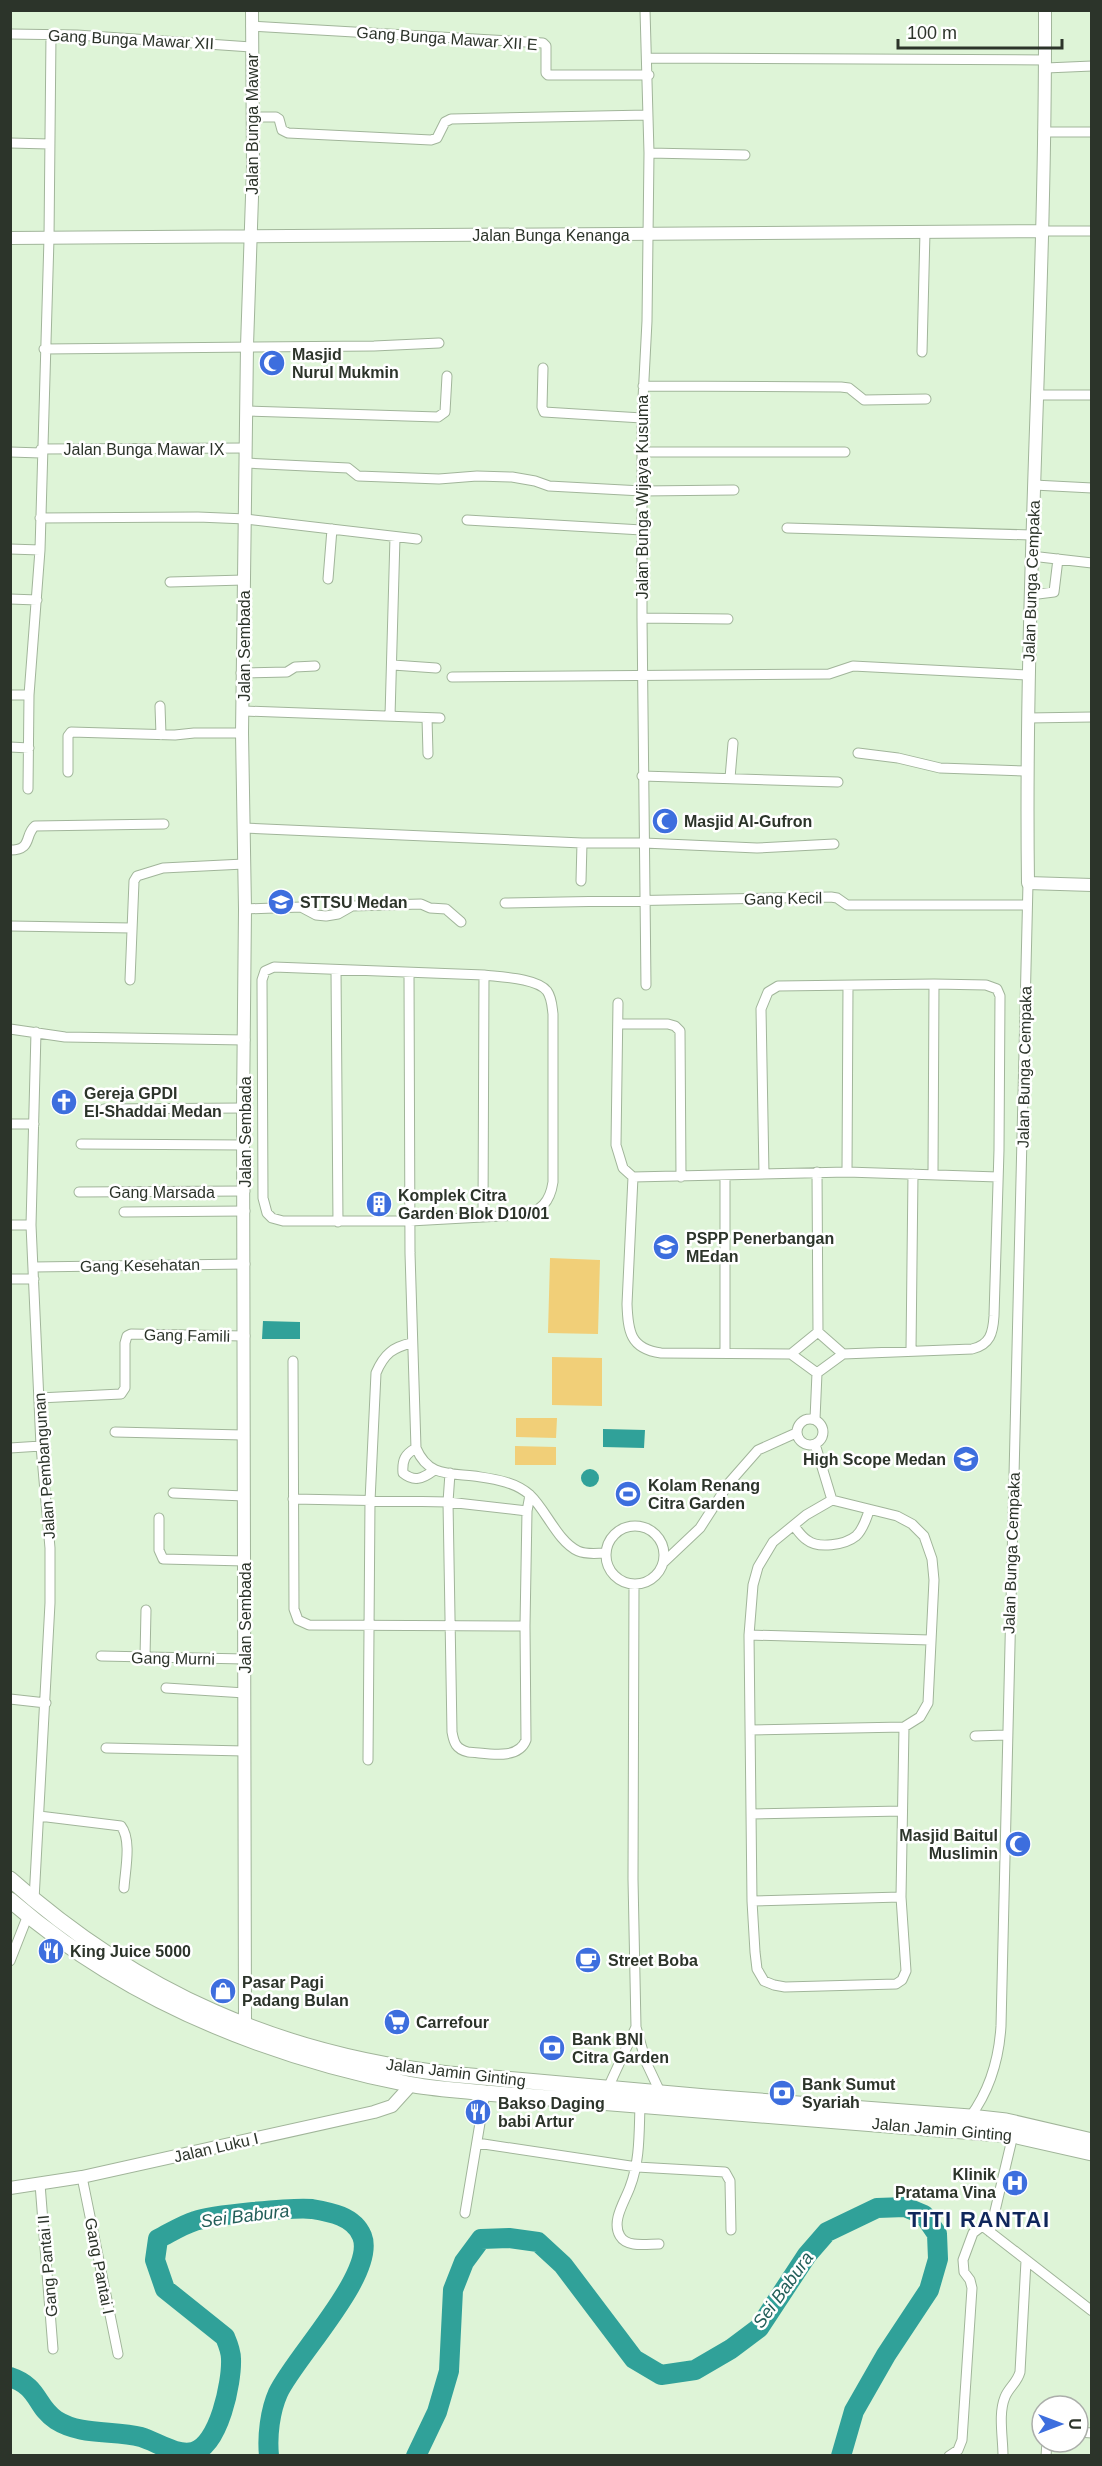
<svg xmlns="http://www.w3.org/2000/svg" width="1102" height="2466" viewBox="0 0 1102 2466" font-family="Helvetica,sans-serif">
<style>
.green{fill:#f1cf78}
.water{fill:#30a199}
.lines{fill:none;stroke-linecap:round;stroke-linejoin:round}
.river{stroke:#30a199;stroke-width:20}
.minor-casing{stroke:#a1b59a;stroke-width:11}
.tertiary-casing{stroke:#a1b59a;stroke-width:14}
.primary-casing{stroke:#a1b59a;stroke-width:17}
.minor{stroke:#fff;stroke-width:9}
.tertiary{stroke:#fff;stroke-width:12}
.primary{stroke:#fff;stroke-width:15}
.labels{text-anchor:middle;stroke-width:5;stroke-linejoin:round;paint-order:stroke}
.street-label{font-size:16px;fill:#2c342a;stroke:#fff}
.poi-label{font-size:16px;font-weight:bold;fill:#2c342a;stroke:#fff;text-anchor:start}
.water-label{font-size:18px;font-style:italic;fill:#225e59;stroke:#fff}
.district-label{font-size:22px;font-weight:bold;letter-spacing:1.5px;fill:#0f265b;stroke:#fff}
</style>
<rect width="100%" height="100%" fill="#def4d7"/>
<path class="green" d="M550,1258l50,2 -2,74 -50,-1z
M552,1357l50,1v48l-50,-1z
M516,1418h41l-1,20 -40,-1z
M515,1446l41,1v18h-41z"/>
<path class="water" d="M263,1321l37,1v17h-38z
M603,1429l42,1 -1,18 -41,-1z
M581 1478a9 9 0 1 1 18 0a9 9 0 1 1-18 0Z"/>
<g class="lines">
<path class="river" d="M10,2377c30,10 25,29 46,43 25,16 57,10 85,17 16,5 35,19 52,15 26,-6 39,-70 38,-93 0,-8 -3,-15 -6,-22l-60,-48 -10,-29 3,-21c12,-6 24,-14 37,-18 16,-6 100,-14 117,-12 18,3 42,7 50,27 15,37 -68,122 -84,157 -8,18 -11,43 -9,63
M416,2456l21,-44 12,-41 4,-81 11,-28 17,-23 28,-1 29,4 25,23 71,94 27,16 34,-5 36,-21 28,-21 48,-73 20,-23 50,-24 28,-1 19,8 13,19 1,25 -9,31 -43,65 -32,56 -13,45"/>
<defs>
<path id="minor" d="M645,10l4,143 -2,168 -5,97v200l4,367
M251,26l292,17 3,3v27l2,2h101
M10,34l67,1 174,12
M648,58l398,2
M1046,68l46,-2
M253,117h23l3,2 3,11 6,3 143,7 6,-2 8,-16 6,-3 197,-4
M1043,132h49
M10,143l39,1
M649,153l96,2
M1044,231h48
M44,349l330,-3 65,-3
M922,352l3,-120
M543,368l-1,39 2,5 98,6
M643,386l198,1 8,1 15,12 62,-1
M1036,395h56
M246,411l192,6 7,-5 2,-36
M41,449l205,-1
M10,452l31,1
M642,452h203
M246,463l102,5 10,8 81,3 38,-3 35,1 23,4 14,5 93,5 92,-1
M1034,485l58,3
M40,518l158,-1 48,2 171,20
M467,520l175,10
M787,528l244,7
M10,549l30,1
M1031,556l61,7
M328,579l4,-50
M170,582l74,-2
M1030,595l24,-3 4,-33
M10,599l27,1
M642,618l86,1
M393,665l43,3
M241,673l46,-1 8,-5 20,-1
M452,677l377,-3 24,-8 175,9
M10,695h19
M160,706l1,29
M244,711l196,7
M390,716l5,-179
M427,718l1,36
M1028,718l64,-1
M10,747l19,1
M858,753l40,5 42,10 86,3
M68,772v-36l3,-4 104,3 19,-2h48
M642,776l196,6
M730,778l3,-35
M28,789l1,-94 11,-145 9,-312 2,-204
M244,828l338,15h62l113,5 77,-4
M10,850c23,0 14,-15 25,-24l129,-2
M581,881l1,-38
M505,903l326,-6 6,1 10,7h180
M245,909l56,-2 15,8 10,1 12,-2 14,-8 69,-2 9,4 16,1 15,13
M10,926l121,2
M274,967l210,8c16,2 53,3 63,16 5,7 5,16 6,23v168c-3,20 -12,30 -32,33l-111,6h-127l-11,-3 -5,-5 -4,-15 -1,-218 3,-9z
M336,970l2,252
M409,973l1,280 6,195c12,28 31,25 58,28 19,3 40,5 56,19 16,15 28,47 48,56 9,4 19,2 28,2
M130,980l4,-99 3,-5 26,-8 81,-4
M618,1003l-2,142 7,23 10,9 214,-5 151,5
M618,1024h50l7,2 5,5 1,146
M10,1029l55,8 180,3
M104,1109l139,-1
M10,1124h24
M81,1144l163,1
M847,1172l1,-186
M764,1174l-3,-165 7,-17 10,-6 156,-2 52,1 11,4 3,7 -1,154 -5,166c-1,17 -4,29 -22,33l-129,5
M933,1174l1,-190
M633,1177l-6,127c1,27 3,45 34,49l130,1
M79,1192l166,-1
M124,1212l121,-1
M483,1216l1,-241
M10,1225h21
M34,1267l211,-3
M10,1279h24
M911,1350l2,-176
M725,1352v-176
M293,1361l1,248 4,11 11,5 216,1
M817,1373l26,-19 -25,-22 -1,-160
M817,1373l-26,-19 27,-22
M39,1398l82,-4 4,-6v-45l2,-7 4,-2 114,2
M797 1432a13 13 0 1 1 26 0a13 13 0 1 1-26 0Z
M815,1419l2,-46
M115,1432l128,3
M10,1448l31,-2
M416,1448c-11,6 -14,12 -13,25 11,9 19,6 30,-2
M450,1473l-2,29 4,230c2,11 4,17 16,20 19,1 50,9 58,-12l-1,-114 2,-115 3,-16
M173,1493l71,3
M293,1499l155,3 79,9
M832,1500l-26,15 -33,27 -15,25 -5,18 -4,50 3,266 3,51 2,17 7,12 10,4 11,2 111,-3 6,-4 4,-9 -5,-74 3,-170
M159,1518v32l4,9 82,2
M606 1555a29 29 0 1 1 58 0a29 29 0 1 1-58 0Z
M794,1526c4,5 8,11 13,14 11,9 38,5 49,-4 7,-6 10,-17 13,-25
M664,1562l36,-34 29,-45 29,-33 38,-17
M634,1585l-1,294 3,148 10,35 16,34
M749,1635l181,5
M101,1656l144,3
M145,1657l1,-47
M166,1688l79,5
M10,1699l36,4
M750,1730l154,-3 16,-10 8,-14 6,-123 -2,-21 -8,-23 -12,-12 -15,-8 -65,-16 -17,-56
M975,1736l31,-1
M106,1748l139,3
M368,1760l2,-259 6,-128c8,-19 17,-26 36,-30
M751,1814l151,-3
M39,1816l82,10c11,14 4,45 3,62
M34,1900l16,-297v-55l-9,-102 -10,-221 5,-193
M752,1901l149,-4
M10,1961l18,-46
M607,2090l29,-63
M640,2106c-1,27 0,55 -10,81 -5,14 -19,34 -10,49 7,12 27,8 39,8
M970,2117c20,-27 29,-59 31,-91l27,-1143
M477,2143l160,24 88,5 5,9 1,49
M82,2177l36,177
M40,2184l13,165
M465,2213l20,-120
M990,2232l23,-97
M1078,2432l14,1
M949,2456l9,-6 4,-10 10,-152 -2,-8 -6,-8 -1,-12 10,-27 8,-6 4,1 107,83
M1003,2456c0,-19 -5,-42 2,-59 4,-10 12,-14 15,-25l6,-111
M1046,2456l1,-14"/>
<path id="tertiary" d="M1045,10c1,292 -21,582 -17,873l64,2
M10,238l1034,-7
M245,2027l-2,-919 2,-199 -3,-176 5,-387 6,-179 -1,-157
M10,2188l72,-11 292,-65 18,-6 19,-21"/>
<path id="primary" d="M10,1879c128,114 270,176 439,195l257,23 264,20 36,4 86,20
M10,1900c113,98 253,155 398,184 25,5 52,6 77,9l528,42 79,18"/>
</defs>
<use href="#minor" class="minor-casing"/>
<use href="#tertiary" class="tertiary-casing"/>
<use href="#primary" class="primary-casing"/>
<use href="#minor" class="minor"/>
<use href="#tertiary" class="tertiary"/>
<use href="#primary" class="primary"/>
</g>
<defs>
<symbol id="mosque-disc" viewBox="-11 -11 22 22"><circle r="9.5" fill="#3d6ede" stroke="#fff"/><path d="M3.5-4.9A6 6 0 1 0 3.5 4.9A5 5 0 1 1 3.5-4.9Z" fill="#fff"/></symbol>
<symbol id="university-disc" viewBox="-11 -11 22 22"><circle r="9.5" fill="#3d6ede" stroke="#fff"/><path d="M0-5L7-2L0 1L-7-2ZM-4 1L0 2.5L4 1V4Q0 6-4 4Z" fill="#fff"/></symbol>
<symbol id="church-disc" viewBox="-11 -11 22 22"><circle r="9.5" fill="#3d6ede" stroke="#fff"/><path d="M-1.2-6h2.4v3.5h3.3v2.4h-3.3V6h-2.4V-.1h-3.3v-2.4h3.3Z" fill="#fff"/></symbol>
<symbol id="building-disc" viewBox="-11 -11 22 22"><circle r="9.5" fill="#3d6ede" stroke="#fff"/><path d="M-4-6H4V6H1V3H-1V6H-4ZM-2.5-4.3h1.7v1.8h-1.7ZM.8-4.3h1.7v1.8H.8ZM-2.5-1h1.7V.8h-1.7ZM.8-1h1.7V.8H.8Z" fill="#fff"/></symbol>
<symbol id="school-disc" viewBox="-11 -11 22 22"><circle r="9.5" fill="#3d6ede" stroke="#fff"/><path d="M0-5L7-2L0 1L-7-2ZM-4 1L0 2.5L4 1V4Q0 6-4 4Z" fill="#fff"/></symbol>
<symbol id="stadium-disc" viewBox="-11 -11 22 22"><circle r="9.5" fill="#3d6ede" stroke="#fff"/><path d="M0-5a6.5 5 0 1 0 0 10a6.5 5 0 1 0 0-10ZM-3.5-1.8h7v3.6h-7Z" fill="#fff"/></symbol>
<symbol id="restaurant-disc" viewBox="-11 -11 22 22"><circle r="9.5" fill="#3d6ede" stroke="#fff"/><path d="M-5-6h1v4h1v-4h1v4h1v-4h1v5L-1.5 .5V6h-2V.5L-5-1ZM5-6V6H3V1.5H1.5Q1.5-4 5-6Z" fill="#fff"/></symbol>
<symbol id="cafe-disc" viewBox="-11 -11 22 22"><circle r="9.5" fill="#3d6ede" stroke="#fff"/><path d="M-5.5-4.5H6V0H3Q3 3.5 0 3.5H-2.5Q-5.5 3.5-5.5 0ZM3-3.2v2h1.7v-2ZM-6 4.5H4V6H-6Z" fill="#fff"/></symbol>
<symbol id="shop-disc" viewBox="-11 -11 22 22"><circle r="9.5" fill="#3d6ede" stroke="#fff"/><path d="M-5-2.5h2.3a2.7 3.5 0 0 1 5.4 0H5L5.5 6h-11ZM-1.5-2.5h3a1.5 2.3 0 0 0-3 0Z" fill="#fff"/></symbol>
<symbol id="supermarket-disc" viewBox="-11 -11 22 22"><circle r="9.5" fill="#3d6ede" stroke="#fff"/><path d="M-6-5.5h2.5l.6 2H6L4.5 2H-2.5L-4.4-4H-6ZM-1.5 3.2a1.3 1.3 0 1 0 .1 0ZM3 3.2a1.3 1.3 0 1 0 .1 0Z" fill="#fff"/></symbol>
<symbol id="bank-disc" viewBox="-11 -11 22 22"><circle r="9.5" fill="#3d6ede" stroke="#fff"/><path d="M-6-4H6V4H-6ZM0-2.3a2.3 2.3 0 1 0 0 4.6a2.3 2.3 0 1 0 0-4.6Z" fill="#fff"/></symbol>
<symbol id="hospital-disc" viewBox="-11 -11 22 22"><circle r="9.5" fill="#3d6ede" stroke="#fff"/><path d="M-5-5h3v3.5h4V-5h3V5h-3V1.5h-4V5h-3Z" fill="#fff"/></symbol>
</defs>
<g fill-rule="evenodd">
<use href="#mosque-disc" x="257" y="348" width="30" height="30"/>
<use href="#mosque-disc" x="650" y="806" width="30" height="30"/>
<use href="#university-disc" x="266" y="887" width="30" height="30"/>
<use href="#church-disc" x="49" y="1087" width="30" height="30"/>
<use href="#building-disc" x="364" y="1189" width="30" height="30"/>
<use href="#university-disc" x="651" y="1232" width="30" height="30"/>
<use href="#school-disc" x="951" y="1444" width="30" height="30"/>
<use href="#stadium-disc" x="613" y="1479" width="30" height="30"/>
<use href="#mosque-disc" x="1003" y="1829" width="30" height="30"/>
<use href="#restaurant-disc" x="36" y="1936" width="30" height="30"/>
<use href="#cafe-disc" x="573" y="1945" width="30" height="30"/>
<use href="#shop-disc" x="208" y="1976" width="30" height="30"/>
<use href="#supermarket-disc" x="382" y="2007" width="30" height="30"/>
<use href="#bank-disc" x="537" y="2033" width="30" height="30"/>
<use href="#bank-disc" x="767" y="2078" width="30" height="30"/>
<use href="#restaurant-disc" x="463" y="2097" width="30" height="30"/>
<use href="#hospital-disc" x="1000" y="2168" width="30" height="30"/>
</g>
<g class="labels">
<g class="street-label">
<text transform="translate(447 38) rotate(4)" y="6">Gang Bunga Mawar XII E</text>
<text transform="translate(131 39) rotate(3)" y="6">Gang Bunga Mawar XII</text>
<text transform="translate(252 124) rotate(-90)" y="6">Jalan Bunga Mawar</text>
<text x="551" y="241">Jalan Bunga Kenanga</text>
<text x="144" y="455">Jalan Bunga Mawar IX</text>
<text transform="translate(642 497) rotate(-90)" y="6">Jalan Bunga Wijaya Kusuma</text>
<text transform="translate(1031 581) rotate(-88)" y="6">Jalan Bunga Cempaka</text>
<text transform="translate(244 646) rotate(-90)" y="6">Jalan Sembada</text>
<text transform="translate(783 898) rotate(-1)" y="6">Gang Kecil</text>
<text transform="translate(1024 1067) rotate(-89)" y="6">Jalan Bunga Cempaka</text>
<text transform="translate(245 1132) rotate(-90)" y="6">Jalan Sembada</text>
<text x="162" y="1198">Gang Marsada</text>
<text transform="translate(140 1265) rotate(-1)" y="6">Gang Kesehatan</text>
<text transform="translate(187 1335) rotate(1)" y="6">Gang Famili</text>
<text transform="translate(44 1466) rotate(-94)" y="6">Jalan Pembangunan</text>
<text transform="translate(1011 1553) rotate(-88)" y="6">Jalan Bunga Cempaka</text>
<text transform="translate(245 1618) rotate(-90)" y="6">Jalan Sembada</text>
<text transform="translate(173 1658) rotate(1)" y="6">Gang Murni</text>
<text transform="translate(456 2072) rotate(7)" y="6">Jalan Jamin Ginting</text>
<text transform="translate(942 2129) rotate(5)" y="6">Jalan Jamin Ginting</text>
<text transform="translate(216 2147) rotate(-13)" y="6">Jalan Luku I</text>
<text transform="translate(47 2266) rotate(-95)" y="6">Gang Pantai II</text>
<text transform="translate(100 2266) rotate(79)" y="6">Gang Pantai I</text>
</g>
<g class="poi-label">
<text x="292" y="360">Masjid<tspan x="292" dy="18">Nurul Mukmin</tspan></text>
<text x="684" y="827">Masjid Al-Gufron</text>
<text x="300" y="908">STTSU Medan</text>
<text x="84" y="1099">Gereja GPDI<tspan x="84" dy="18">El-Shaddai Medan</tspan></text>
<text x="398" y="1201">Komplek Citra<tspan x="398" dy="18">Garden Blok D10/01</tspan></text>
<text x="686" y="1244">PSPP Penerbangan<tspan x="686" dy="18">MEdan</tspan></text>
<text x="946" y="1465" text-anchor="end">High Scope Medan</text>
<text x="648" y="1491">Kolam Renang<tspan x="648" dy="18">Citra Garden</tspan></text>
<text x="998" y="1841" text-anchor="end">Masjid Baitul<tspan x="998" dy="18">Muslimin</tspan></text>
<text x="70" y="1957">King Juice 5000</text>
<text x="608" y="1966">Street Boba</text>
<text x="242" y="1988">Pasar Pagi<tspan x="242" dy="18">Padang Bulan</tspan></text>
<text x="416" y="2028">Carrefour</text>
<text x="572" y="2045">Bank BNI<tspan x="572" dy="18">Citra Garden</tspan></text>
<text x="802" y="2090">Bank Sumut<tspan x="802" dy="18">Syariah</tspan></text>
<text x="498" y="2109">Bakso Daging<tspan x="498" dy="18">babi Artur</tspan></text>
<text x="996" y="2180" text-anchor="end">Klinik<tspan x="996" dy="18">Pratama Vina</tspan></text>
</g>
<g class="water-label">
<text transform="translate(245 2216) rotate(-7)" y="6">Sei Babura</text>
<text transform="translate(783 2290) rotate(-54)" y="6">Sei Babura</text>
</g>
<g class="district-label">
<text x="979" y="2227">TITI RANTAI</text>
</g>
</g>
<rect width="1102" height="2466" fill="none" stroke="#2c342a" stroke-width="24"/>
<g transform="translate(1060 2424) rotate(90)"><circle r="28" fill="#ffffff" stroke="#abaeaa" stroke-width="1.5"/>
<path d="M0-4.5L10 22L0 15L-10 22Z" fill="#3d6ede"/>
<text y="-9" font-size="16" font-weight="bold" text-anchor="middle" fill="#2c342a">U</text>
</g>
<path d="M898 39v9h164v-9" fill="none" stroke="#2c342a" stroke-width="3"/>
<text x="907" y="39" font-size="18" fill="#2c342a" stroke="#ffffff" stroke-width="4.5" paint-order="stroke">100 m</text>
</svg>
